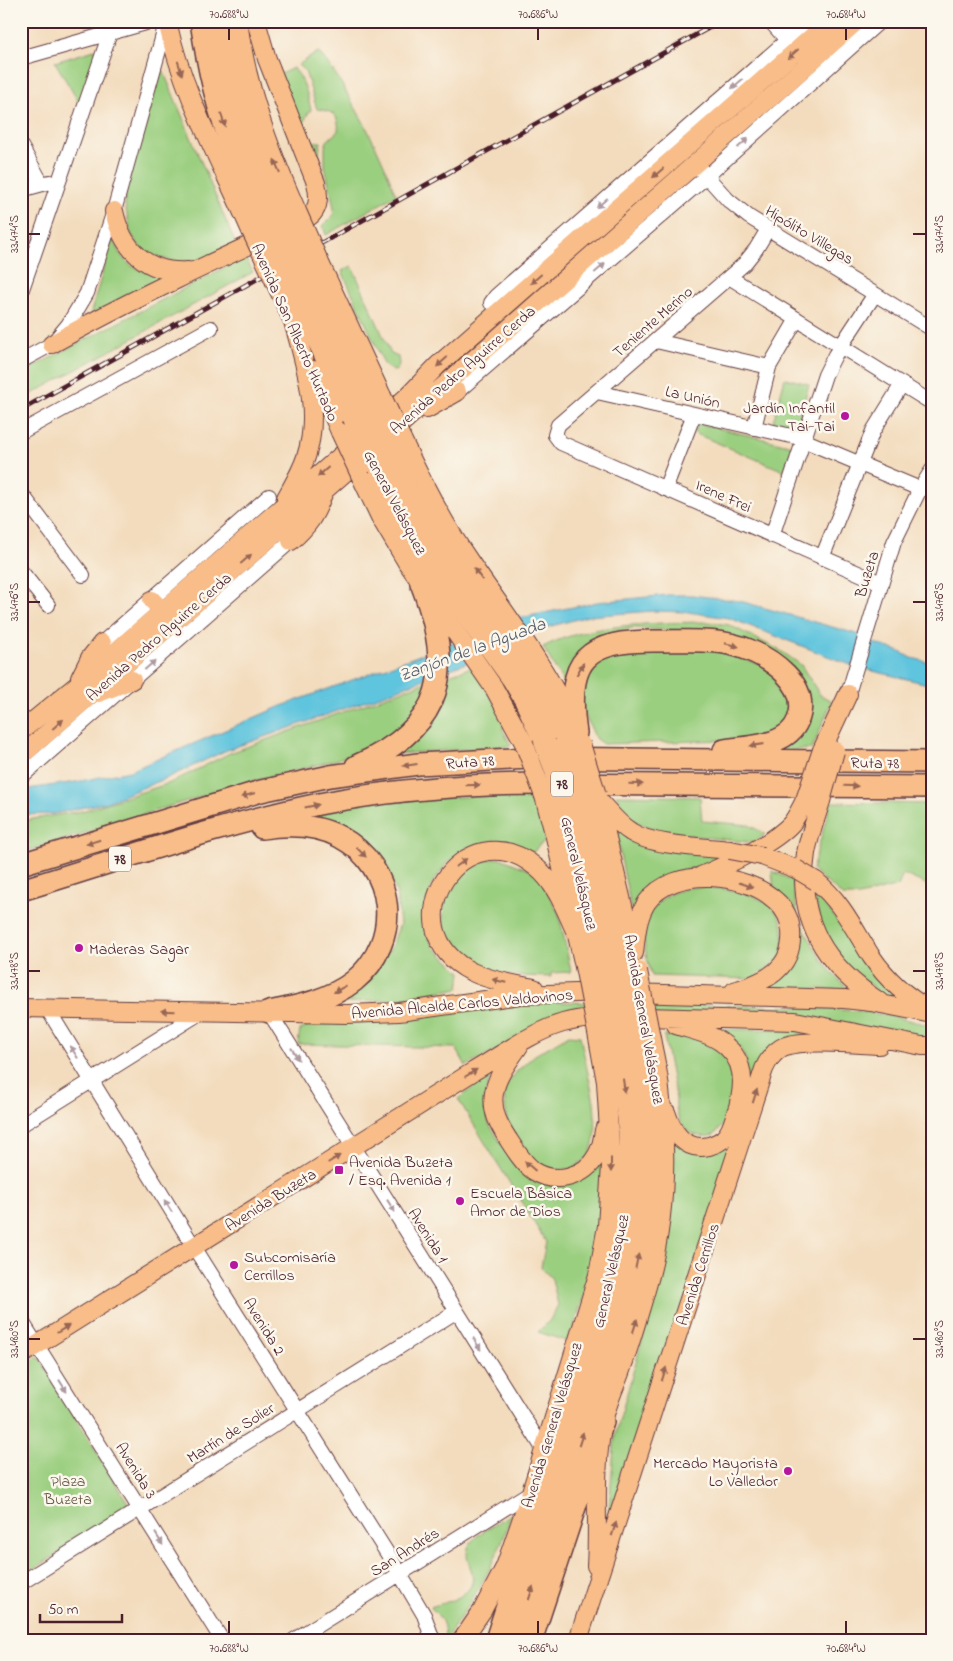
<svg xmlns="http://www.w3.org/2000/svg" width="953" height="1661" viewBox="0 0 953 1661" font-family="'Indie Flower',sans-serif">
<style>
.green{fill:#9bcf80;stroke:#727756}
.water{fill:#5fc4dd;stroke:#547284}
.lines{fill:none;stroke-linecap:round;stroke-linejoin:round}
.minor-casing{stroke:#633b41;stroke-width:16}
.major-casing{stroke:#633b41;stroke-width:20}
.highway-casing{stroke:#633b41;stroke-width:24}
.minor{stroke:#fff;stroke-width:14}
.major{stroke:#f8bd89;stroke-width:18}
.highway{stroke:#f8bd89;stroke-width:21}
.rail-casing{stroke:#4a1f2b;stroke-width:5}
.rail{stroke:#fbf7ec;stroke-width:3;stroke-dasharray:9;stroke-linecap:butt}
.major-bridge-casing{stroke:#633b41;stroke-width:20;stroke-linecap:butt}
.highway-bridge-casing{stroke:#633b41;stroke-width:24;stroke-linecap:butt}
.major-bridge{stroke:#f8bd89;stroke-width:18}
.highway-bridge{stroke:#f8bd89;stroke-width:21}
.oneway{fill:#986655}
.oneway2{fill:#ae9aa0}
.ticks{fill:none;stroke:#4a1f2b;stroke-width:2}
.poi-dot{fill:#b5179e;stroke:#fbf7ec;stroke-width:2}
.labels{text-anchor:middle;stroke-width:5;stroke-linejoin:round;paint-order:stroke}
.shield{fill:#fbf7ec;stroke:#7f6065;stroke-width:1}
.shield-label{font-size:15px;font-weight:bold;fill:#4a1f2b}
.street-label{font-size:16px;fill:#4a1f2b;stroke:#fbf7ec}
.poi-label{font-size:16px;fill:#4a1f2b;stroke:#fbf7ec;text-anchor:start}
.park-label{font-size:16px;fill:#625444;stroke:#fbf7ec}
.water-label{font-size:18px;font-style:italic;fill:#515969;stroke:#fbf7ec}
.neatline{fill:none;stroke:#4a1f2b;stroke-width:2}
.ticks-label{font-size:12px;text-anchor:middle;fill:#4a1f2b}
</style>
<rect width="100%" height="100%" fill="#fbf7ec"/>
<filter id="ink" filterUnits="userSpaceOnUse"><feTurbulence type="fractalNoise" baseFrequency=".02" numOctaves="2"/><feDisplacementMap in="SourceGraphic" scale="10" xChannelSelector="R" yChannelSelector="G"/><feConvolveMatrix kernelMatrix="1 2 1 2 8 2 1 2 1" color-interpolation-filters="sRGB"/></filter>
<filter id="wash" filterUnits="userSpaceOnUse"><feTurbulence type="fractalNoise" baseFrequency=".0096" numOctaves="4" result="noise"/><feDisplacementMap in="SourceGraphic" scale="20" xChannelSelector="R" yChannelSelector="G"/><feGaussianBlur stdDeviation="1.12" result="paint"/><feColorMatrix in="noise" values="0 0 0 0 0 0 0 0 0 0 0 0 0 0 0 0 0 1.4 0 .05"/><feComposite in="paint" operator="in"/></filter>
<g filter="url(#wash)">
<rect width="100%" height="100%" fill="#f3dcbd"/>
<path class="green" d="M101,48l-20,58 -26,-44z
M318,52c13,13 22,29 31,45 19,31 34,63 47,98l-70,40 -3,-9 10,-10 1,-8 -9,-42v-19l2,-6 11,-10c2,-16 -6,-20 -21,-22l-12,-38 -7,-6z
M162,68l74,177 -35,15 -24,2 -32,-8 -14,-20 -6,-29v-16z
M293,68c12,11 14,27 18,42 -8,8 -11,24 1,31 3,1 6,1 9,1 -4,14 -1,25 3,39l-45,-106z
M113,237c7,29 25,34 52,39l-75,39z
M245,257l8,15 -232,128v-27z
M352,266l39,88 7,3 1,7 -2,6 -4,1 -8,-5 -43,-95z
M785,378l24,6 -12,44 -24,-6z
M697,423l96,23 -9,25 -90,-38z
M708,622l21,3 52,26 20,14 19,30 12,6 -20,48 -49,2 44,-49 -86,-69 -88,-5 -23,5 -29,18 -16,34 -22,-38c46,-24 114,-24 165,-25z
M715,648l54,20 23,30 -4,26 -29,15 -156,5 -7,-5 -16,-35v-15l11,-23 15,-15z
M472,667l37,59 -7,2 9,18 -117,8 52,-78z
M434,679l-11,31 -41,33 -46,17 -98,25 -217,68v-32l61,-10 88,-28 60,-30z
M526,794l4,9 8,-1 8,38 -8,6 -5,7 -23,-11 -16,-2 -19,6 -28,17 -16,22 -5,48 7,14 28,25 -2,16 -62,11 -68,5 61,-54 10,-26 -4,-33 -9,-20 -17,-23 -22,-19 -29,-10 -27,-3 75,-15z
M616,795l84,2 2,24 47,4 16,9 -11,9c-26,-4 -102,-9 -120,-23 -9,-6 -13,-16 -18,-25z
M831,802l101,2v83l-29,-13 -5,12 -39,10h-16l-31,-26z
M614,825l114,29 -22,12 -29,6 -11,4 -11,7 -20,44z
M500,858l37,15 22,41 12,58 -20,1v4c-24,-1 -60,0 -79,-13 -6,-4 -14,-9 -18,-14 -20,-23 -11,-66 13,-82 10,-6 22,-9 33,-10z
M772,871l20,9 5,32 -9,-11 -14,-11z
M694,887c27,0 85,5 89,41 1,9 0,19 0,28l-30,23 -101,-3c-15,-45 -12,-79 42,-89z
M814,894l15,16 25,34 52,59 -23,-8 -41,-33 -21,-36z
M802,925c13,25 26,48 48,65l-83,-3c27,-14 31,-34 35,-62z
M561,1002l240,5 56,4 35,5 40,10v16l-106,-21 -262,-5 -98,50 -10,-18 -158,-4 2,-14 13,-6 59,-5 114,-12z
M773,1029l46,4 -43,12 -169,486 8,-95 43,-152 8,-45 6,-102 48,9 26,-86c-6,-16 -16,-23 -30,-30z
M569,1035l11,1 14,66 2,30 -6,23 -18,14 -22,1 -17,-9 -26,-39 -3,-27 1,-8 12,-16 18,-16z
M664,1036h29l38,21 5,30 -12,37 -10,11c-24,7 -40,-13 -38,-36z
M493,1072l-7,18 -2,15 5,19 19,31 35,27 63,-29 -2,39 -11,76 -24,74 -31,-10 12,-12 8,-15 -6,-26 -11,-12 5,-25 -88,-143z
M37,1357l3,2 91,149 -110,69v-211z
M511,1514c-12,46 -39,87 -66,126 0,-17 -3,-22 -15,-33 10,-3 24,-6 32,-12 27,-18 -8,-35 11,-55 7,-8 28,-19 38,-26z"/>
<path class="water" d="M668,595h24l48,6 117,33 20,10 21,7 14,7 20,5v22l-76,-18 -127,-49 -41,-6 -35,-1 -65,5 -40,11 -82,36 -83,32 -156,55 -60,28 -60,24 -54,12 -32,1v-25l55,-8 54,-11 149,-64 241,-89 77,-16z"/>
</g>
<g filter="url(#ink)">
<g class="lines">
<defs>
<path id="minor" d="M770,21l17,19
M21,58l132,-37
M21,146l21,38
M701,170l27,30 21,17 183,112
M21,190l29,-8
M768,229l-12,20 -12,15 -186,161 -3,10 6,8 320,140
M729,277l203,126
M21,292l89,-259
M491,303l5,-7 313,-275
M656,341l113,26
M21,361l31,-17 16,-19 19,-32 27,-82 48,-172 4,-18
M457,392l250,-216 173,-155
M597,392l199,45 124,52
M754,428l15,-61 28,-48
M21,432l190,-104
M665,489l29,-75
M21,493l62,82
M772,536l53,-161 10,-20 40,-61
M822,558l51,-127 29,-47
M21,571l27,34
M102,643l167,-147
M848,694l46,-152 26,-53 12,-19
M21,777l270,-236
M47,1008l147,239 200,317 30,51 9,25
M269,1012l275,438
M21,1125l182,-114
M21,1320l201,320
M21,1583l436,-272
M294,1640l237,-148"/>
<path id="major" d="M167,21c16,74 54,141 84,210
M238,21c9,69 31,127 59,190
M114,211c8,38 33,63 74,60
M319,261l63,135
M275,282l23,50
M52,344c82,-46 167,-85 252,-124 15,-8 16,-22 12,-37l-49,-124 -11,-38
M314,370l26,62
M427,409l30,-17
M380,421l28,-25 30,-31 392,-344
M387,436l470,-415
M402,439c20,43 41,84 68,123 36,53 77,105 103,164
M361,477l20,42 25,42 88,127 30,55
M286,498c7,-13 15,-26 20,-41 15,-45 -1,-92 -13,-136
M291,541c17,-15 24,-25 32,-47
M152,600l10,11
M80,678l10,-20 12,-15
M99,693l33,-13
M21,731l55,-45 283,-246
M822,750l26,-56
M21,756l344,-301
M597,795l35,149
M544,796l11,41 30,134
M821,801c-5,17 -12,35 -15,52 -10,67 19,113 74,149
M600,802c10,11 19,23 31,30 21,14 73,15 99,18
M762,856l34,13
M701,876c27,-12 71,-31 91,-53 5,-7 9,-15 13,-23
M816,881c25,20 38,48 55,75 15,22 36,42 60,54
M634,953c2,-17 3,-36 13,-51 26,-37 100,-29 129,-1 9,8 14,18 15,30 3,38 -26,51 -57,60
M534,988c-20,-4 -43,-7 -62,-16 -87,-44 -8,-166 65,-104 21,17 30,47 42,71
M629,993l215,6 27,3 61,12
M21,1008l326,6 52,-2 121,-17 83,-3
M519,1046c-10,15 -22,29 -25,47 -3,18 5,32 14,46 7,11 15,24 26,32 22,14 51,6 63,-16 4,-7 6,-17 7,-25
M666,1112c6,19 19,40 43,34 6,-2 12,-4 16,-9 5,-5 8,-14 10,-21 8,-22 13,-50 -7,-68 -13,-14 -34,-17 -52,-23
M21,1355l453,-284c29,-17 58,-39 89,-48 14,-4 29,-5 43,-7l189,5 127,25h10
M596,1566c3,-47 -3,-96 7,-143 3,-17 11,-34 17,-50 10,-28 18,-56 26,-83 19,-64 22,-134 14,-200 -1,-17 -6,-35 -9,-52
M462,1640l20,-29 23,-44 26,-75 67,-217 9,-49 4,-61 -5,-83 -8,-44
M578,1640l186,-571c4,-9 9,-16 17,-21 17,-10 76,-4 98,-3"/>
<path id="highway" d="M201,21c6,42 15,84 30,123 10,28 22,55 34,82
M220,21c9,70 34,133 61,198
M304,268l62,135
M288,275l65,142
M388,450l36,70 48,74 45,61 25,41 23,48
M373,462l25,49 29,49 85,118 13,22 20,43
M576,733c-11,-75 10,-93 83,-92 30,0 62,-3 90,9 24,10 57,33 51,63 -2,10 -8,19 -17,24 -17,10 -40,10 -59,13
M356,766c90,-40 99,-95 65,-183
M562,797l10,38 30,136
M581,798l10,37 29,136
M262,828c27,-4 54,-4 78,9 56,30 63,104 14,144 -24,19 -55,25 -85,31
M21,864l240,-73 69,-15 88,-12 112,-6 402,4
M21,890c99,-30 197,-65 298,-86 74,-15 149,-20 225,-20l388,3
M534,1632l69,-210
M496,1640l110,-340c15,-59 27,-121 22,-182 -3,-27 -8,-54 -12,-80
M516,1640l111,-339c24,-89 27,-172 7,-263"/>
</defs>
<use href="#minor" class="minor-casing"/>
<use href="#major" class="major-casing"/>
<use href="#highway" class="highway-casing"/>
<use href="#minor" class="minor"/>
<use href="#major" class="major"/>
<use href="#highway" class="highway"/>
<defs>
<path id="rail" d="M21,410l700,-389"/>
</defs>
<use href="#rail" class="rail-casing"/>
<use href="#rail" class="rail"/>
<defs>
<path id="major-bridge" d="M297,211l22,50
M251,231l24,51
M382,396l20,43
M340,432l21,45
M524,743l20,53
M581,744l16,51
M805,800l17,-50
M821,801l14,-50
M730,850l32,6
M796,869l20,12
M585,971l13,67
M638,971l13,67"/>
<path id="highway-bridge" d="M281,219l23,49
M265,226l23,49
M366,403l22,47
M353,417l20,45
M545,743l10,26 7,28
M565,744l16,54
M602,971l14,67
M620,971l14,67"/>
</defs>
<use href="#major-bridge" class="major-bridge-casing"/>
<use href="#highway-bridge" class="highway-bridge-casing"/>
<use href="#major-bridge" class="major-bridge"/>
<use href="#highway-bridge" class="highway-bridge"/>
</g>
<defs><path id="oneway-solid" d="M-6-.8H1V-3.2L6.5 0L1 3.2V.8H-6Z" transform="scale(1.25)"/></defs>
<g class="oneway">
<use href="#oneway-solid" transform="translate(793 54) rotate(139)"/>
<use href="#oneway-solid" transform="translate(180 68) rotate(72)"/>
<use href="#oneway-solid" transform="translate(223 120) rotate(73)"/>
<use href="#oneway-solid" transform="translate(277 166) rotate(-113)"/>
<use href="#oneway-solid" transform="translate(658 173) rotate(139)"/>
<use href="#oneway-solid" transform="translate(536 279) rotate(139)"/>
<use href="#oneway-solid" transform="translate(442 362) rotate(138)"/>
<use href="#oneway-solid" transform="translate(323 472) rotate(138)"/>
<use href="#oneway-solid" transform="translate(246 559) rotate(-41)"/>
<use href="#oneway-solid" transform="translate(478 574) rotate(-125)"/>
<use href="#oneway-solid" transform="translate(732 645) rotate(14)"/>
<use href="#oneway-solid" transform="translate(580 669) rotate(-60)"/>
<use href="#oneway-solid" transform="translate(58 724) rotate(-41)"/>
<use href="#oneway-solid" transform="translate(757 745) rotate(172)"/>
<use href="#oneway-solid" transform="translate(410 765) rotate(173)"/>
<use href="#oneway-solid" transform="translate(636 784) rotate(1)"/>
<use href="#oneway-solid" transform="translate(473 785) rotate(-2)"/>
<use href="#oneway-solid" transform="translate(851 786) rotate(1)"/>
<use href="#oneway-solid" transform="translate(248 795) rotate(164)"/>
<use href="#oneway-solid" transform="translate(312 806) rotate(-12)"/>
<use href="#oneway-solid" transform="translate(93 842) rotate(163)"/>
<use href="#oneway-solid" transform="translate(361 852) rotate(45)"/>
<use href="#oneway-solid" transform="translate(461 863) rotate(-37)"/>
<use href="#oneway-solid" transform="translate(746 885) rotate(19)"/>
<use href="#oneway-solid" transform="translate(499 981) rotate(-166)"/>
<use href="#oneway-solid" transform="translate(340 989) rotate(151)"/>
<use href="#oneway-solid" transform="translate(168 1011) rotate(-179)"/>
<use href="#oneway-solid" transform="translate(471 1073) rotate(-32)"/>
<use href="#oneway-solid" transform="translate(624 1086) rotate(82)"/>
<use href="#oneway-solid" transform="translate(755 1096) rotate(-72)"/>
<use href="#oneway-solid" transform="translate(334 1159) rotate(-32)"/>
<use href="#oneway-solid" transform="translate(611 1165) rotate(90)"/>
<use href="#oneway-solid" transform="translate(530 1166) rotate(-138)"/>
<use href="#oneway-solid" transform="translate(637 1261) rotate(-78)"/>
<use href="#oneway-solid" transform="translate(635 1326) rotate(-72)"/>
<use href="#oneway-solid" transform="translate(63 1329) rotate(-32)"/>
<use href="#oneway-solid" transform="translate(664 1374) rotate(-72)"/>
<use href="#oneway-solid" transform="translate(581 1439) rotate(-72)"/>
<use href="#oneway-solid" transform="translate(614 1529) rotate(-72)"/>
<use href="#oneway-solid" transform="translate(531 1593) rotate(-72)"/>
</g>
<g class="oneway2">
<use href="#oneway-solid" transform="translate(737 84) rotate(139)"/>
<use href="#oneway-solid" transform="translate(743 143) rotate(-42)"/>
<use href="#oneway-solid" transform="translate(602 203) rotate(139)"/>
<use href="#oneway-solid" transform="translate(600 268) rotate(-41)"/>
<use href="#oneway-solid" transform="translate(150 665) rotate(-41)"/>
<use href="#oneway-solid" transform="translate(74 1052) rotate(-122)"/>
<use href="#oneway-solid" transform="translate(295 1054) rotate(58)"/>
<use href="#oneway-solid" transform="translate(168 1206) rotate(-122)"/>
<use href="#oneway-solid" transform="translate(391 1206) rotate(58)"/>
<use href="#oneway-solid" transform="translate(477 1344) rotate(58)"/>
<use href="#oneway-solid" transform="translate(63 1386) rotate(58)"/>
<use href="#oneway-solid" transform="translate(159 1539) rotate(58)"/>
</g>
</g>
<path class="ticks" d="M229,28v12M538,28v12M846,28v12M28,234h12M913,234h13M28,602h12M913,602h13M28,971h12M913,971h13M28,1339h12M913,1339h13M229,1621v13M538,1621v13M846,1621v13"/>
<g class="poi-dot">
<circle cx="845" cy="416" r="5"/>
<circle cx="79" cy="948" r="5"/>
<rect x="334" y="1165" width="10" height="10" rx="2.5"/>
<circle cx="460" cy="1201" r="5"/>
<circle cx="234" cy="1265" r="5"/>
<circle cx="788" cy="1471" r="5"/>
</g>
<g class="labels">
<g class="shield">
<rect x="551" y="771.5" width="22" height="25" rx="4"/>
<rect x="109" y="846.5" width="22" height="25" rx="4"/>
</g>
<g class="shield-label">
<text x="562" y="789">78</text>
<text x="120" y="864">78</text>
</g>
<g class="street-label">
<text transform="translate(810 234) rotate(31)" y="6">Hipólito Villegas</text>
<text transform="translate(652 321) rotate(-41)" y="6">Teniente Merino</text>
<text transform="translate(296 332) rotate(66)" y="6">Avenida San Alberto Hurtado</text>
<text transform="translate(462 369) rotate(-41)" y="6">Avenida Pedro Aguirre Cerda</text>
<text transform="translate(693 396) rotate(13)" y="6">La Unión</text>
<text transform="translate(724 495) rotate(24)" y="6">Irene Frei</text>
<text transform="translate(396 502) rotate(62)" y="6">General Velásquez</text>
<text transform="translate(866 574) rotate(-73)" y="6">Buzeta</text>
<text transform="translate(158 636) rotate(-41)" y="6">Avenida Pedro Aguirre Cerda</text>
<text transform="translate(470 761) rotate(-4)" y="6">Ruta 78</text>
<text transform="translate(875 762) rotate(1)" y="6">Ruta 78</text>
<text transform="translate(580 873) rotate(77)" y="6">General Velásquez</text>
<text transform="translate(462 1003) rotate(-5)" y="6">Avenida Alcalde Carlos Valdovinos</text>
<text transform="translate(645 1019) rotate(80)" y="6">Avenida General Velásquez</text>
<text transform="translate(270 1199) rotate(-32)" y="6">Avenida Buzeta</text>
<text transform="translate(429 1235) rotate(58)" y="6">Avenida 1</text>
<text transform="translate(610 1271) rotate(-77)" y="6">General Velásquez</text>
<text transform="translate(697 1274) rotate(-72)" y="6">Avenida Cerrillos</text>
<text transform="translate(265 1326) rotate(58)" y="6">Avenida 2</text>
<text transform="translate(551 1425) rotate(-73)" y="6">Avenida General Velásquez</text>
<text transform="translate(230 1432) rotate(-32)" y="6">Martín de Solier</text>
<text transform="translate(137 1470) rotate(58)" y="6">Avenida 3</text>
<text transform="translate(404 1551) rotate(-32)" y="6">San Andrés</text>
</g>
<g class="poi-label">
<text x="835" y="413" text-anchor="end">Jardín Infantil<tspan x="835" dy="18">Tai-Tai</tspan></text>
<text x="89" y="954">Maderas Sagar</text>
<text x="349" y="1167">Avenida Buzeta<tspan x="349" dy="18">/ Esq. Avenida 1</tspan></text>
<text x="470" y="1198">Escuela Básica<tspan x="470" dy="18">Amor de Dios</tspan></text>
<text x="244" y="1262">Subcomisaría<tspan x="244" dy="18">Cerrillos</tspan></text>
<text x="778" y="1468" text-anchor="end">Mercado Mayorista<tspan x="778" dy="18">Lo Valledor</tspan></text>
</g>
<g class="park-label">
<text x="68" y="1486">Plaza<tspan x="68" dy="18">Buzeta</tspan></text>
</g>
<g class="water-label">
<text transform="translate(472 649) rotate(-20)" y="6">Zanjón de la Aguada</text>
</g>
</g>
<rect width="953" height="1661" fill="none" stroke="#fbf7ec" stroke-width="55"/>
<path d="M40 1614v8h82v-8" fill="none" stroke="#4a1f2b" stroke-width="2.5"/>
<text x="48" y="1614" font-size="15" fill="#4a1f2b" stroke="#fbf7ec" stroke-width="4" paint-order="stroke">50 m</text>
<rect x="28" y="28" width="898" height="1606" class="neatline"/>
<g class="ticks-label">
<text x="229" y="18">70.688°W</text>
<text x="538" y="18">70.686°W</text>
<text x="846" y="18">70.684°W</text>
<text transform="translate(14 234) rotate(-90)" y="4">33.474°S</text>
<text transform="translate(939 234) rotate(-90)" y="4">33.474°S</text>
<text transform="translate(14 602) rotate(-90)" y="4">33.476°S</text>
<text transform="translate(939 602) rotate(-90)" y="4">33.476°S</text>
<text transform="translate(14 971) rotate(-90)" y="4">33.478°S</text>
<text transform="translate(939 971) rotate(-90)" y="4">33.478°S</text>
<text transform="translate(14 1339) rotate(-90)" y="4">33.480°S</text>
<text transform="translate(939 1339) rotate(-90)" y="4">33.480°S</text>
<text x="229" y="1652">70.688°W</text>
<text x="538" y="1652">70.686°W</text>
<text x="846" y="1652">70.684°W</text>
</g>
</svg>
